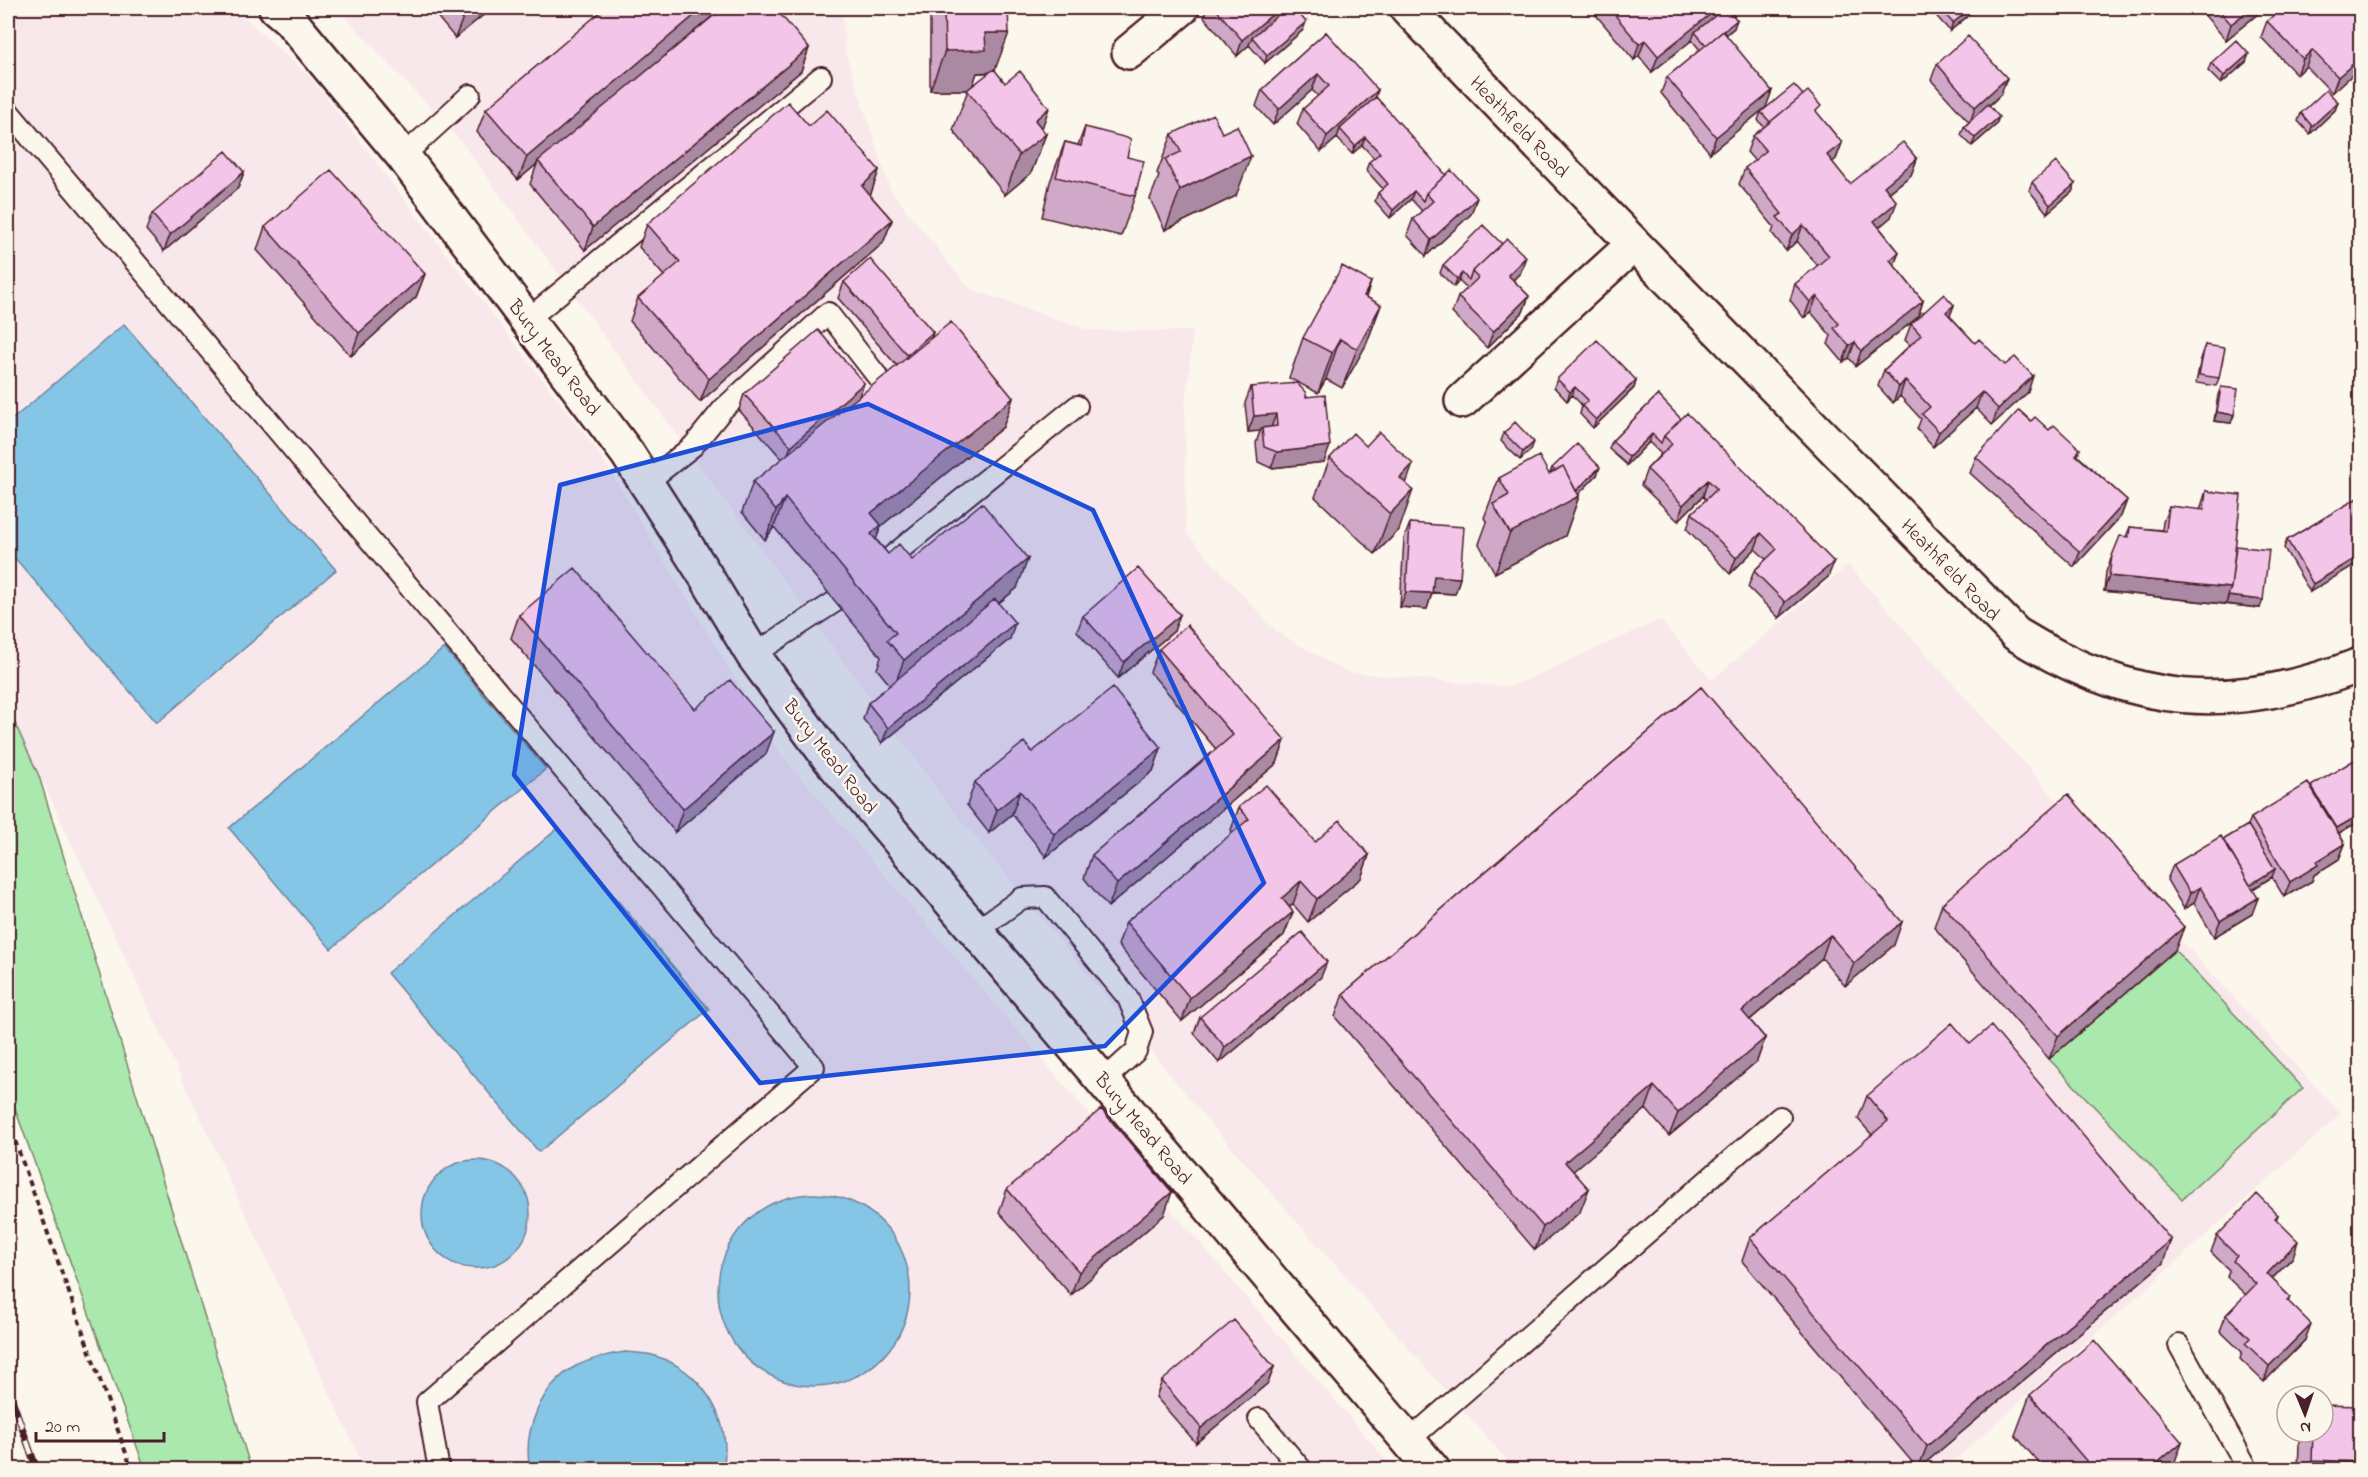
<svg xmlns="http://www.w3.org/2000/svg" width="2368" height="1477" viewBox="0 0 2368 1477" font-family="'Indie Flower',sans-serif">
<style>
.built{fill:#f9e8eb}
.green{fill:#abe8ae;stroke:#7a846c;stroke-width:1.5}
.water{fill:#85c5e6;stroke:#6d839b;stroke-width:1.5}
.lines{fill:none;stroke-linecap:round;stroke-linejoin:round}
.service-casing{stroke:#4a1f2b;stroke-width:24}
.minor-casing{stroke:#4a1f2b;stroke-width:38}
.path{stroke:#4a1f2b;stroke-width:4;stroke-dasharray:6 4.5;stroke-linecap:butt}
.service{stroke:#fbf7ec;stroke-width:20}
.minor{stroke:#fbf7ec;stroke-width:33}
.rail-casing{stroke:#4a1f2b;stroke-width:7}
.rail{stroke:#fbf7ec;stroke-width:4.5;stroke-dasharray:14;stroke-linecap:butt}
.wall{fill:#d1a9c8;stroke:#4a1f2b;stroke-width:1.5;fill-rule:evenodd}
.shaded-wall{fill:#aa8aa3;stroke:#4a1f2b;stroke-width:1.5}
.building{fill:#f3c5e9;stroke:#4a1f2b;stroke-width:1.5}
.marked{fill:#1d4ed8;fill-opacity:0.2;stroke:#1d4ed8;stroke-width:4.5;stroke-linejoin:round}
.labels{text-anchor:middle;stroke-width:5;stroke-linejoin:round;paint-order:stroke}
.street-label{font-size:20px;fill:#4a1f2b;stroke:#fbf7ec}
</style>
<rect width="100%" height="100%" fill="#fbf7ec"/>
<filter id="ink" filterUnits="userSpaceOnUse"><feTurbulence type="fractalNoise" baseFrequency=".0167" numOctaves="2"/><feDisplacementMap in="SourceGraphic" scale="12" xChannelSelector="R" yChannelSelector="G"/><feConvolveMatrix kernelMatrix="1 2 1 2 8 2 1 2 1" color-interpolation-filters="sRGB"/></filter>
<g filter="url(#ink)">
<path class="built" d="M8,8h226l79,72 286,373 183,303 612,713h-1029l-357,-761z
M337,8h505l4,46 45,137 79,98 118,41 105,1 -8,79 1,123 91,99 69,40 164,15 150,-67 52,60 136,-115 333,375 160,174 -396,355h-430l-313,-355 -247,-301 -496,-674z"/>
<path class="green" d="M8,708l31,68 212,693h-106l-137,-380z
M2175,950l128,138 -121,111 -133,-140z"/>
<path class="water" d="M124,324l212,246 -179,153 -149,-173v-127z
M444,648l102,121 -215,180 -102,-121z
M557,829l152,180 -170,143 -152,-179z
M422 1214a54 54 0 1 1 108 0a54 54 0 1 1-108 0Z
M718 1290a96 96 0 1 1 192 0a96 96 0 1 1-192 0Z
M625,1352c9,1 19,1 27,3 50,14 81,64 71,114h-193c-8,-37 11,-84 46,-103 16,-8 31,-11 49,-14z"/>
<g class="lines">
<defs>
<path id="service" d="M8,111l806,956 -387,335 12,68
M403,156l67,-61
M527,320l294,-243
M646,483l47,-37 30,-37 105,-96 49,63
M881,565l196,-159
M753,655l83,-54
M976,931l46,-33 23,-1 83,101 14,34 -6,19 -32,29
M2179,1345l66,119 -1,6
M1259,1419l43,51
M1408,1441l372,-324"/>
<path id="minor" d="M276,8l13,11 114,137 224,297 78,122 48,80 76,103 604,712
M1407,8l227,236 382,390c118,73 215,81 344,31
M1129,52l53,-44
M1462,401l172,-157"/>
</defs>
<use href="#service" class="service-casing"/>
<use href="#minor" class="minor-casing"/>
<path class="path" d="M8,1121l124,349"/>
<use href="#service" class="service"/>
<use href="#minor" class="minor"/>
<defs>
<path id="rail" d="M8,1388l29,82"/>
</defs>
<use href="#rail" class="rail-casing"/>
<use href="#rail" class="rail"/>
</g>
<path class="wall" d="M430,8h62l-37,30z
M930,8h78l-13,63 51,63 -15,39 -26,22 -52,-65 15,-40h-38zM977,73h13l-18,13z
M1207,8h87l9,22 -38,33 -16,-18 -12,11 -33,-39z
M1590,8h94l-4,2 54,18 -8,7 40,72 -56,46 -49,-60 6,-16 33,-27 -8,-10 -40,32 -13,-16 -5,4z
M1929,8h43l-2,6 -20,17z
M2203,8h62l-39,32 -24,-28z
M2267,21l94,46 -29,26 -26,-27 -9,9 -36,-38z
M1326,32l50,65 95,117 -45,42 -19,-21 6,-16 9,-8 -11,-12 -21,19 -15,-17 3,-8 5,-4 -17,-19 3,-8 5,-4 -12,-13 -10,9 -15,-16 -16,14 -24,-28 6,-15 15,-13 -6,-6 -39,35 -17,-19 6,-16z
M809,48l-8,23 -216,179 -55,-66 7,-20 -19,16 -41,-48 9,-23 166,-43z
M2246,62l-25,22 -13,-13 3,-8z
M1937,64l70,14 -6,16 -12,12 7,19 -24,21 -11,-11 3,-8 5,-5 -38,-42z
M2338,102l-3,8 -25,24 -12,-13 3,-8z
M1761,112l57,2 24,29 -6,16 -4,3 18,22 67,-25 -6,16 -21,17 1,25 -12,10 20,25 -5,13 29,36 -5,16 -62,49 -7,-8 -6,4 -15,-18 3,-8 -20,-24 -7,6 -14,-18 5,-16 23,-18 -21,-25 -11,10 -14,-18 2,-6 -35,-43 6,-16 10,-7 -8,-9 6,-16 11,-9 -6,-7z
M1085,127l42,30 8,39 -14,40 -79,-19 8,-35 15,-40 13,3z
M1172,134l64,62 -71,34 -15,-31 9,-23 -2,-3z
M879,170l-8,23 -1,2 22,25 -9,23 -183,159 -70,-81 8,-23 26,-22 -25,-29 8,-23z
M244,172l-6,16 -74,63 -18,-21 6,-16z
M2032,182l43,2 -3,8 -25,21 -18,-23z
M265,227l160,47 -9,23 -65,59 -94,-106z
M1443,265l77,8 -7,7 16,16 -6,16 -36,36 -35,-35 6,-16 9,-8 -8,-8 -5,6 -14,-14z
M844,282l89,50 -2,7 82,59 -10,29 -122,99 -5,13 12,15 129,34 -18,15 11,36 -128,104 -19,-24 5,-16 22,-18 -13,-16 4,-12 -107,-130 -9,13 -23,-28 11,-30 29,-23 -43,-49 5,-16 120,-11 -5,14 38,-31 -59,-68z
M1371,282l-5,15 15,8 -15,40 -24,43 -16,-9 -8,14 -29,-15 14,-40z
M1954,305l-4,11 25,27 53,49 -36,33 -16,-17 -43,39 -16,-18 4,-10 -21,-23 -7,7 -15,-17 6,-16 26,-25 -5,-5 6,-16z
M2205,345l14,33 -3,8 -20,-3 6,-30z
M1557,379l79,1 -2,8 -41,40 -13,-14 2,-8 -2,-3 -8,-8 -5,6 -13,-14z
M1251,387l55,10 18,65 -53,6 -13,-6 -2,-19 4,-12 -12,1 -3,-29z
M2221,387l10,36 -17,-2 4,-26z
M1658,395l170,182 -49,41 -31,-31 6,-16 12,-12 -11,-10 -25,25 -43,-45 5,-16 14,-13 -3,-4 -25,25 -37,-36 6,-16 14,-15 -12,-12 -22,23 -18,-16 3,-8z
M2031,421l18,9 31,19 -2,7 49,44 -6,16 -47,51 -104,-94 6,-16z
M1504,433l27,17 -11,10 -19,-19z
M1330,458l76,25 -7,47 -24,24 -60,-57z
M1552,468l45,7 -19,19 1,2 -14,40 -70,37 -16,-29 8,-22 -3,-4 15,-40 50,-4 1,-1z
M2206,491l30,55 24,62 -156,-17 2,-19 6,-16 14,-19 4,-10 32,3 1,-8 6,-16 31,4z
M2361,496l-51,96 -26,-44 3,-8z
M1410,523l50,55 -5,16 -23,-1 -5,16 -27,-2 4,-68z
M519,615l176,94 71,45 -91,78 -164,-194z
M1083,616l91,15 -56,47 -41,-47z
M1159,649l126,91 -8,23 -169,144 -24,-29 8,-23 124,-106 -66,-77z
M1701,687l193,258 -49,41 -23,-28 -72,62 15,18 -8,23 -88,75 -23,-27 -73,62 7,41 -45,38 -200,-233 8,-23z
M1161,748l-8,23 -107,86 -34,-43 -23,19 -22,-28 8,-23 57,-30z
M2361,756v64l-22,13 6,11 -6,15 -25,16 -2,6 -28,16 -12,-20 -19,12 -1,25 -38,23 -20,-34 -10,6 -17,-29 6,-15 50,-25 25,-15 3,-7 60,-31z
M1239,807l76,35 54,13 -8,23 -53,44 -15,-18 -4,4 4,4 -9,23 -102,86 -64,-76 8,-23 107,-89 -2,-3z
M1942,904l242,23 -9,23 -126,109 -115,-132z
M1321,977l-102,86 -25,-30 6,-16z
M1970,1044l193,219 -245,206 -176,-208 8,-23 122,-103 -14,-16 9,-23z
M1007,1189l157,26 -93,80 -72,-83z
M2278,1215l-2,5 17,37 -21,22 18,18 -2,5 17,38 -41,42 -24,-23 2,-7 -22,-21 6,-16 20,-20 -19,-18 2,-7 -18,-18 6,-16z
M1274,1367l-6,16 -72,60 -40,-46 6,-16z
M2030,1395l142,75h-127l-30,-35z
M2304,1432h19l38,38h-63l1,-25z"/>
<path class="shaded-wall" d="M473,8h19l-37,30 9,-23z
M703,8h19l-183,154 -1,-1 -1,3 -19,16 9,-23z
M1280,8h9l-37,29 -3,8 -12,11 5,-16z
M1718,8h8l-31,24 -3,8 -40,32 6,-16z
M1971,8h1l-2,6 -20,17 3,-8z
M2252,8h13l-39,32 5,-16z
M1737,20l-3,8 -31,25 3,-8z
M1306,22l-3,8 -38,33 2,-8z
M985,33h24l-15,39 -17,1 -6,17h-41l15,-39z
M1645,40l-6,16 -5,4 5,-16z
M809,48l-8,23 -216,179 8,-23z
M2312,50l-6,16 -9,9 6,-16z
M2249,54l-3,8 -25,22 3,-8z
M2361,57v10l-29,26 6,-16z
M1318,74l-6,16 -39,35 6,-16z
M2007,78l-6,16 -31,29 5,-16z
M1378,90l-5,15 -33,24 -3,9 -16,14 6,-16z
M1772,91l-6,16 -56,46 6,-16z
M2338,102l-3,8 -25,24 2,-8z
M1049,108l-11,32 8,-6 -15,39 -26,22 14,-40 16,-35z
M1999,117l-3,8 -24,21 3,-8z
M1365,137l-3,8 -10,9 3,-8z
M1842,143l-6,16 -15,12 6,-16z
M1251,156l-15,40 -71,34 15,-40z
M1917,159l-6,16 -33,26 6,-15z
M879,170l-8,23 -17,16 8,-23z
M244,172l-6,16 -74,63 6,-16z
M2075,184l-3,8 -25,21 3,-8z
M1414,191l-3,8 -21,19 3,-8z
M1477,198l-6,16 -45,42 5,-16z
M1897,202l-6,15 -23,20 6,-16z
M892,220l-9,23 -183,159 9,-23z
M1803,225l-6,16 -11,10 6,-16z
M1899,252l-6,16 -3,-8z
M1526,257l-6,16 -18,18 6,-16z
M1462,273l-3,8 -5,6 3,-8z
M425,274l-9,23 -65,59 8,-23z
M1371,282l-14,40 7,-26z
M1529,296l-6,16 -36,36 6,-16z
M1817,296l-6,16 -7,6 6,-16z
M1923,301l-5,16 -62,49 5,-15z
M1381,305l-15,40 -24,43 15,-39z
M1954,305l-6,15 -2,-8z
M933,332l-6,16 -26,22 6,-15z
M1340,339l-14,40 -8,14 14,-40z
M1855,342l-6,16 -6,4 6,-16z
M2033,376l-5,16 -36,33 6,-16z
M1636,380l-2,8 -41,40 3,-8z
M1905,380l-5,16 -7,7 6,-16z
M864,383l-6,16 -73,63 6,-16z
M1575,387l-3,8 -5,6 3,-9z
M1982,392l-6,16 -43,39 6,-15z
M1013,398l-10,29 -122,99 -10,28v-41z
M2217,412l17,3 -3,8 -17,-2z
M1276,414l-6,16 -8,-2 -2,3 -12,1 6,-16z
M1652,434l-3,8 -22,23 2,-8z
M1534,442l-3,8 -11,10 3,-8z
M1330,446l-6,16 -53,6 6,-16z
M1413,464l-14,40 1,-26z
M1600,467l-3,8 -23,24 5,-3 -14,40 -70,37 15,-40 60,-36z
M1708,480l-5,16 -25,25 5,-16z
M1413,490l-14,40 -24,24 15,-40z
M785,498l-11,29 -9,13 11,-29z
M2127,500l-6,16 -47,51 6,-15z
M1761,533l-6,16 -25,25 6,-16z
M2361,555v6l-51,31 3,-8z
M1028,559l-11,29 -124,101 11,-29z
M1834,562l-6,15 -49,41 6,-16z
M1434,576l26,2 -5,16 -27,-2z
M2109,576l122,12 -5,16 -122,-13z
M1406,592l26,1 -5,16 -27,-2z
M2228,596l35,4 -3,8 -34,-4z
M1180,615l-6,16 -56,47 6,-16z
M1015,623l-5,16 -128,104 6,-15z
M774,732l-8,22 -91,78 8,-23z
M1285,740l-8,23 -169,144 9,-23z
M1161,748l-8,23 -107,86 8,-23z
M1020,791l-8,23 -23,19 8,-23z
M2361,814v6l-27,16 3,-8z
M2345,844l-6,15 -25,16 -2,6 -28,16 6,-15 26,-20z
M1369,855l-8,23 -53,44 9,-23z
M2275,869l-3,8 -31,19 3,-8z
M1301,881l-8,23 -20,17 9,-23z
M2200,887l-6,16 -10,6 6,-16z
M2258,898l-6,16 -38,23 6,-16z
M1293,912l-9,23 -102,86 8,-23z
M1902,922l-8,23 -49,41 9,-23z
M2184,927l-9,23 -126,109 9,-23z
M1830,935l-8,23 -89,76 9,-23z
M1327,962l-6,15 -102,86 6,-16z
M1765,1038l-8,23 -88,75 9,-23z
M1654,1086l-8,23 -89,76 8,-23z
M1589,1189l-9,23 -45,38 8,-23z
M1172,1192l-8,23 -93,80 8,-23z
M2171,1240l-8,23 -245,206 9,-23z
M2298,1241l-5,16 -32,33 6,-16z
M2311,1324l-6,16 -41,42 5,-16z
M1274,1367l-6,16 -72,60 5,-15z
M2182,1442l-10,28h-23z
M2312,1460l49,2v8h-52z"/>
<path class="building" d="M458,8h15l-9,7z
M605,8h98l-176,149 -41,-48z
M723,8h52l34,40 -216,179 -55,-66z
M944,8h64l1,25h-24l1,17 -41,1z
M1215,8h65l-38,32z
M1286,8h8l12,14 -39,33 -15,-18z
M1609,8h69l3,3 4,-3h33l-60,48 -13,-16 -6,4z
M1725,8h2l10,12 -31,25 -11,-13z
M1939,8h32l-18,15z
M2217,8h35l-21,16z
M2282,8h78l1,49 -23,20 -26,-27 -9,9 -36,-38z
M1723,31l49,60 -56,46 -49,-60z
M1326,32l52,58 -51,46 -24,-27 26,-23 -11,-12 -39,35 -17,-19z
M1968,36l39,42 -32,29 -38,-43z
M2236,40l13,14 -25,22 -13,-13z
M994,69l11,14 15,-12 29,37 -14,12 11,14 -27,21 -52,-65z
M1794,85l9,10 -33,27 -9,-10z
M2326,90l12,12 -26,24 -11,-13z
M1808,91l13,15 -5,5 26,32 -15,12 23,29 53,-42 14,17 -33,27 13,16 -23,19 25,31 -9,8 33,41 -62,50 -6,-9 -6,4 -15,-18 5,-4 -22,-28 -7,6 -15,-18 34,-28 -26,-31 -11,10 -15,-18 5,-3 -37,-46 21,-17 -13,-15z
M1376,97l70,78 -20,18 -3,8 -9,-10 -21,19 -15,-17 10,-9 -19,-22 11,-9 -15,-16 -10,9 -15,-17z
M788,102l21,24 18,-16 52,60 -17,16 30,34 -183,159 -71,-81 42,-36 -33,-38z
M1988,104l11,13 -24,21 -11,-11z
M1213,114l9,19 15,-7 14,30 -71,34 -15,-31 16,-7 -9,-18z
M1085,127l46,12 -4,18 17,4 -9,35 -79,-19 9,-35 16,4z
M226,151l18,21 -74,63 -18,-21z
M2056,162l19,22 -25,21 -18,-23z
M331,170l94,104 -66,59 -94,-106z
M1451,170l26,28 -46,42 -18,-21 20,-18 -7,-8z
M1483,225l19,19 -30,28 -3,8 -7,-7 -5,6 -14,-14z
M1507,239l19,18 -18,18 21,21 -36,36 -35,-35 20,-19 -6,-6z
M870,259l63,73 -26,23 -63,-73z
M1342,266l29,16 -7,14 17,9 -24,44 -17,-10 -8,14 -29,-15z
M1944,294l10,11 -8,7 29,31 4,-4 26,26 10,-8 18,19 -35,33 -16,-17 -43,40 -17,-18 8,-7 -25,-27 -6,7 -15,-17 37,-35 -10,-11z
M951,322l62,76 -142,115 10,12 -10,9 17,20 11,-10 13,16 70,-57 46,56 -124,101 -17,-20 9,-7 -111,-135 -9,13 -23,-29z
M818,330l46,53 -73,63 -47,-52z
M1597,340l39,40 -40,40 -14,-14 6,-6 -13,-13 -5,5 -13,-13z
M2205,345l20,3 -6,30 -20,-3z
M1297,383l9,10v4l19,-2 5,51 -53,6 -13,-5 -2,-19 15,-2 -1,-12 -22,2 -3,-29z
M2221,387l17,2 -4,26 -17,-3z
M1658,395l23,24 -17,17 -3,7 -9,-9 -23,23 -17,-16z
M2019,410l12,11 4,-4 14,13 5,-5 26,24 -4,6 51,45 -47,52 -104,-95z
M1687,413l147,149 -49,40 -31,-31 23,-22 -16,-16 -25,25 -44,-45 25,-24 -9,-9 -25,25 -36,-36 25,-25 -8,-8z
M1515,422l19,20 -11,10 -19,-19z
M1379,432l34,32 -13,14 13,12 -23,24 -60,-56 23,-25 13,13z
M1577,444l23,23 -24,24 -13,-25 -8,5 -3,-3z
M1539,456l10,18 14,-8 16,30 -69,37 -17,-29 16,-9 -10,-17z
M2206,491l35,4 -10,93 -122,-12 3,-20 8,-20 9,1 1,-10 36,4 3,-25 35,4z
M2361,496v59l-48,29 -26,-44z
M1410,523l54,4 -4,51 -26,-2 -2,17 -26,-1z
M2236,546l33,4 -6,50 -35,-4 3,-8z
M575,568l120,141 35,-29 44,52 -91,77 -164,-194z
M1138,568l42,47 -56,47 -41,-46z
M995,599l20,24 -127,105 -20,-25z
M1187,625l98,115 -168,144 -25,-29 141,-120 -74,-86z
M1701,687l201,235 -48,41 -24,-28 -88,76 23,27 -87,75 -24,-27 -89,76 24,27 -46,38 -200,-233z
M1113,688l48,60 -107,86 -34,-43 -23,19 -22,-28 49,-40 8,10z
M2361,756v58l-24,14 -26,-42z
M2308,783l37,61 -29,18 2,3 -28,17 -39,-64z
M1266,785l49,57 25,-22 29,35 -52,44 -16,-18 -19,17 11,14 -103,86 -64,-76 123,-103 -10,-12z
M2068,794l116,133 -126,109 -116,-132z
M2248,825l27,44 -25,16 -27,-45z
M2221,836l37,62 -38,23 -20,-34 -10,6 -17,-28z
M1302,932l25,30 -102,85 -25,-30z
M1952,1023l18,21 21,-18 180,214 -244,206 -177,-208 138,-117 -21,-25z
M1101,1109l71,83 -93,80 -72,-83z
M2257,1194l21,21 -3,3 23,23 -31,33 23,23 -3,3 24,24 -42,42 -24,-23 5,-5 -24,-23 30,-31 -23,-23 4,-5 -20,-20z
M1234,1320l40,47 -73,61 -39,-47z
M2094,1340l88,102 -33,28h-55l-64,-75z
M2323,1405l38,1v56l-49,-2 1,-28h10z"/>
</g>
<path class="marked" d="M868,404l225,106 171,373 -159,163 -345,37 -246,-308 46,-290z"/>
<g class="labels">
<g class="street-label">
<text transform="translate(1520 126) rotate(46)" y="7">Heathfield Road</text>
<text transform="translate(555 357) rotate(53)" y="7">Bury Mead Road</text>
<text transform="translate(1951 569) rotate(46)" y="7">Heathfield Road</text>
<text transform="translate(831 756) rotate(52)" y="7">Bury Mead Road</text>
<text transform="translate(1144 1128) rotate(50)" y="7">Bury Mead Road</text>
</g>
</g>
<rect width="2368" height="1477" fill="none" stroke="#fbf7ec" stroke-width="30"/>
<rect x="15" y="15" width="2338" height="1447" fill="none" stroke="#4a1f2b" stroke-width="2" filter="url(#ink)"/>
<g transform="translate(2305 1414) rotate(178)"><circle r="28" fill="#fbf7ec" stroke="#b4a19f" stroke-width="1.5"/>
<path d="M0-4.5L10 22L0 15L-10 22Z" fill="#4a1f2b"/>
<text y="-9" font-size="16" font-weight="bold" text-anchor="middle" fill="#4a1f2b">N</text>
</g>
<path d="M36 1432v9h128v-9" fill="none" stroke="#4a1f2b" stroke-width="3"/>
<text x="45" y="1432" font-size="18" fill="#4a1f2b" stroke="#fbf7ec" stroke-width="4.5" paint-order="stroke">20 m</text>
</svg>
